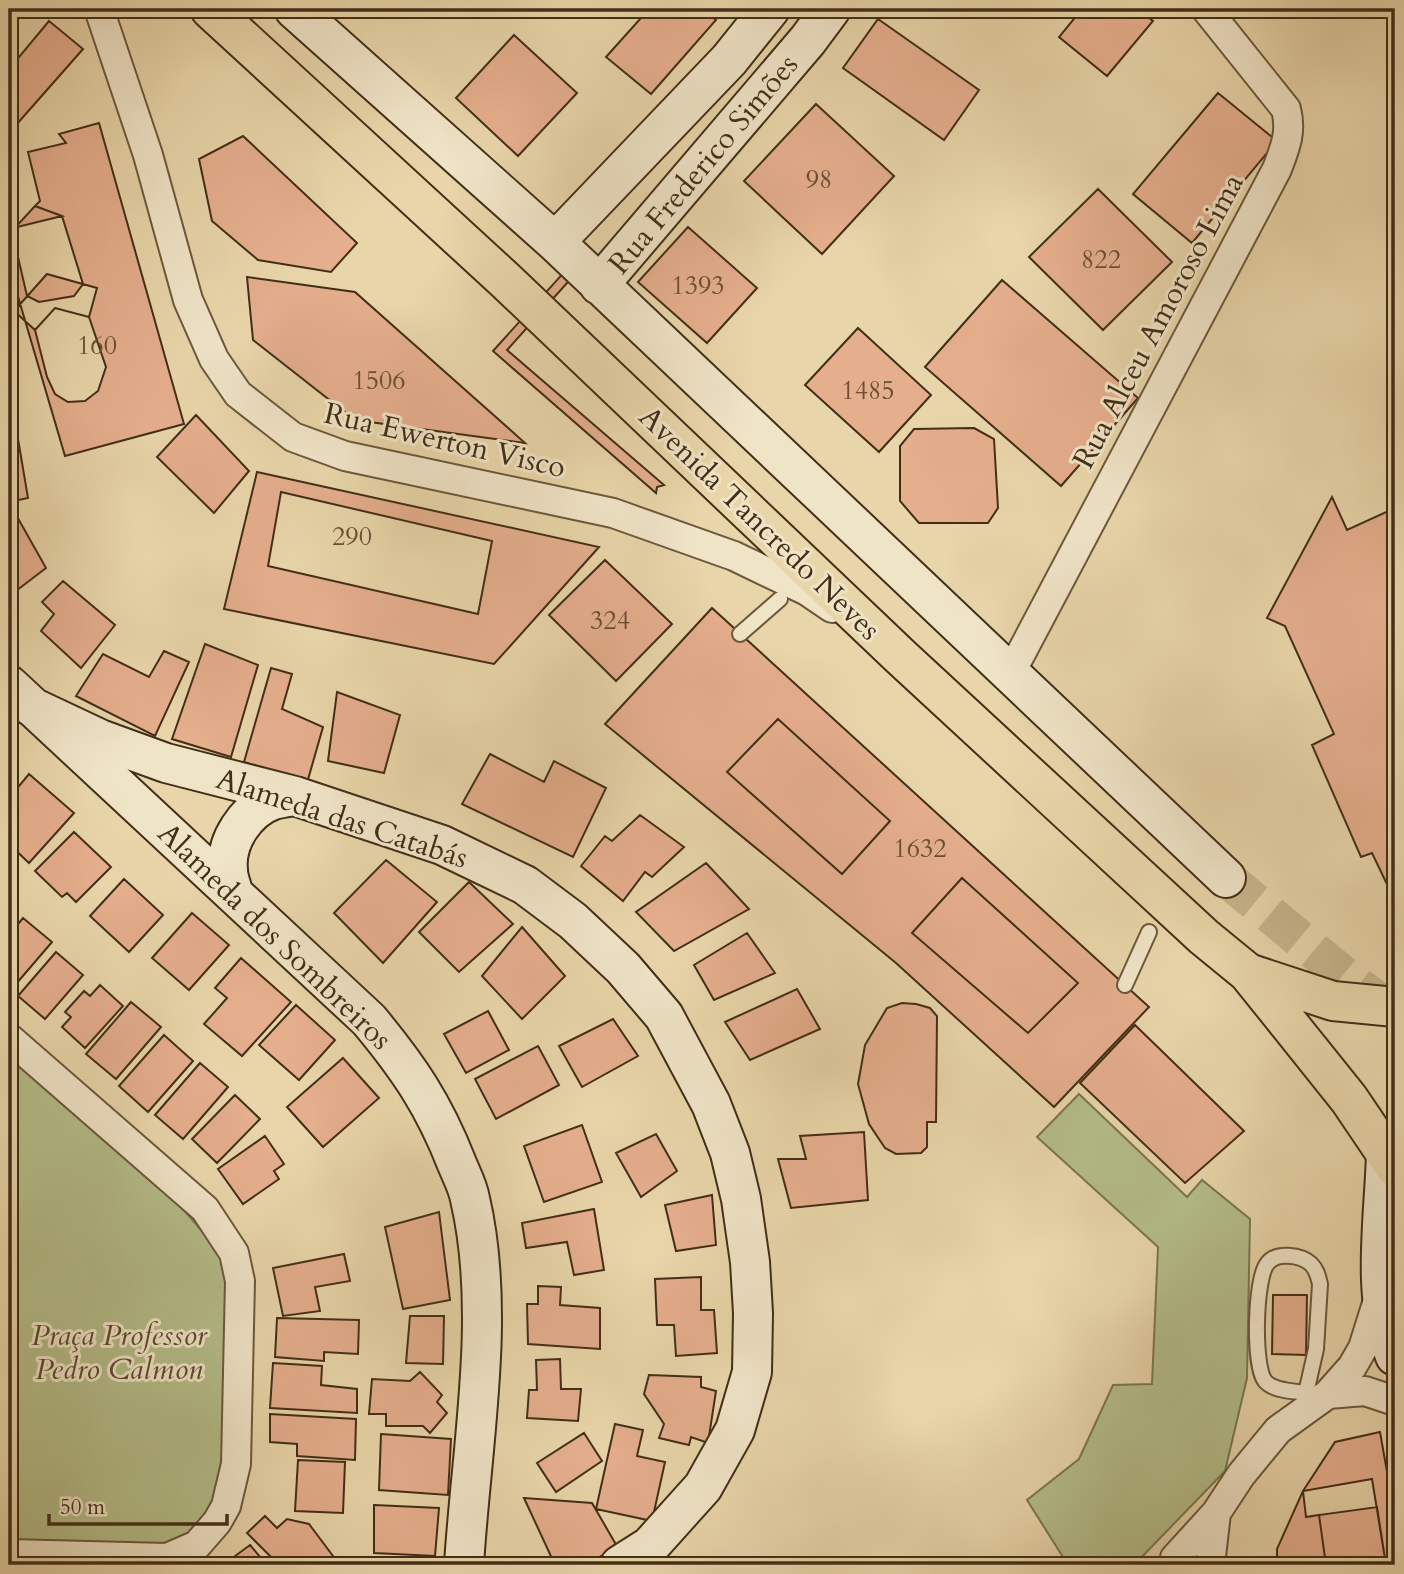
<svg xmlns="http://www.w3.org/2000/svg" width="1404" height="1574" viewBox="0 0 1404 1574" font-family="Cardo,serif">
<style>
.green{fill:#b4bd89;stroke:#7b7650;stroke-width:2}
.building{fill:#e5ae8d;stroke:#422e17;stroke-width:2;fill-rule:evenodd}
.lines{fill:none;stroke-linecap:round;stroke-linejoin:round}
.secondary-tunnel{stroke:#c7b48c;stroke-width:38;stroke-dasharray:38 19;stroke-linecap:butt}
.lane-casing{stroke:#6c583c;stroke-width:18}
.street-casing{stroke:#6c583c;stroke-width:32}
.secondary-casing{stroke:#422e17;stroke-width:42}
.primary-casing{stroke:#422e17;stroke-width:42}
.lane{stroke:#f0e4c7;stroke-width:14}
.street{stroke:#f0e4c7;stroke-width:28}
.secondary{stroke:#f0e4c7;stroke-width:38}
.primary{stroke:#e8d5a9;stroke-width:38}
.labels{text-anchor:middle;stroke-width:6;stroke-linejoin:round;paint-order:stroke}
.number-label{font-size:26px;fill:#6b4e34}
.street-label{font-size:30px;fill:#422e17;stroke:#f0e4c7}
.park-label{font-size:30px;font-style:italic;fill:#594b2e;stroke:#f0e4c7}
</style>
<rect width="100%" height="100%" fill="#e8d5a9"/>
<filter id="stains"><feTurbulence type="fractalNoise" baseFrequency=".00286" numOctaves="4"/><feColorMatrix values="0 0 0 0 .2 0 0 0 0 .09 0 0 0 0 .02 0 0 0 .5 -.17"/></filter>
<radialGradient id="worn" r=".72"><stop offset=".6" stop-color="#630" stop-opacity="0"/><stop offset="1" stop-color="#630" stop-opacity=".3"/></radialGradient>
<path class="green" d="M9,1057l159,135 62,71 -2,230 -50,57 -169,-2z
M1079,1094l108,103 15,-17 48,39 -3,159 -22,93 -91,94h-66l-41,-65 52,-41 34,-74 39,-1 6,-137 -121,-110z"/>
<path class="building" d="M649,9h53l14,11 -65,74 -45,-37z
M1082,9h55l16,12 -46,55 -48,-39z
M878,19l101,71 -35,50 -101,-72z
M49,21l34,28 -74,84v-64z
M514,35l63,58 -59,63 -62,-58z
M1218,93l59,48 -85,102 -59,-49z
M816,104l78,72 -72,78 -78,-73z
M99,123l85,301 -119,32 -56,-190v-37l53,-13 -27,-10 5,-5 -12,-49 38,-9 -7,-9z
M243,136l114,107 -26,29 -73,-12 -46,-39 -13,-62z
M1098,189l74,73 -69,68 -74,-73z
M35,206l27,10 21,68 -9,12 -35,6 -12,-6 -15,-65z
M688,227l69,61 -50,55 -69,-61z
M585,249l7,6 -85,95 157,135 -7,2 -1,6 -163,-142z
M47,274l50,14 -8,29 -34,-9 -20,22 -21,-19z
M247,277l108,15 170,151 -170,-23 -102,-80z
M1002,280l136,118 -77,88 -136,-119z
M55,308l34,9 17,50 -8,24 -13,10 -17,1 -13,-8 -8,-17 -12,-47z
M858,328l73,67 -52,57 -74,-67z
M196,415l53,56 -35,42 -57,-56z
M974,428l20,11 4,69 -10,15h-69l-19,-22v-55l14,-17z
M18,439l10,59 -19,4v-61z
M257,472l342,75 -105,117 -270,-55z
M281,492l211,49 -14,73 -210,-48z
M1332,497l15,33 48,-22v393l-23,-48 -11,4 -49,-112 22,-11 -49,-108 -18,-8z
M15,513l31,55 -34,26 -3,-6v-71z
M605,560l67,64 -56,57 -67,-66z
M63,581l52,44 -34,43 -40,-37 13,-17 -12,-12z
M712,608l437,399 -95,100 -158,-144 -291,-239zM778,719l112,102 -48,53 -115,-102zM962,878l116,105 -50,50 -116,-100z
M205,644l53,21 -27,92 -59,-18z
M164,651l25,11 -34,74 -79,-40 27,-42 46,23z
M271,668l21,6 -10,35 41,18 -16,56 -63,-21z
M337,692l63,23 -16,58 -56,-12z
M778,719l112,102 -48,53 -115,-102z
M490,754l54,28 10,-21 52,27 -33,69 -111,-53z
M29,774l45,39 -45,50 -20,-19v-46z
M640,815l44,32 -32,30 -7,-5 -22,29 -42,-35 24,-30 7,5z
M74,832l37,35 -35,35 -9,-9 -5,4 -27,-26z
M386,860l51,42 -54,61 -49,-50z
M706,863l43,46 -75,42 -38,-39z
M962,878l116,105 -50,50 -116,-100z
M124,879l39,36 -34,37 -39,-36z
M469,882l44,42 -54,48 -40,-40z
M192,913l37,32 -40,45 -37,-32z
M23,918l29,24 -42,49 -1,-56z
M522,927l43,49 -43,43 -40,-43z
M747,933l28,40 -61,27 -20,-35z
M56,952l27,23 -38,44 -27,-23z
M241,958l50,44 -49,54 -38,-32 23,-26 -12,-10z
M100,985l23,21 -38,42 -23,-21 9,-10 -6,-5 19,-21 6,5z
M797,989l23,40 -70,31 -25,-38z
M131,1002l30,25 -45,52 -30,-25z
M902,1003l14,1 14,4 7,8 -1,106h-9v25l-6,6 -25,1 -11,-6 -16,-24 -11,-40 7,-39 22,-37z
M296,1005l39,35 -36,40 -40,-35z
M488,1011l21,39 -43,23 -22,-39z
M613,1019l25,37 -56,31 -23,-41z
M1135,1025l109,106 -59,52 -105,-100z
M164,1035l29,26 -45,51 -29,-26z
M538,1046l21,39 -63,34 -21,-40z
M343,1058l36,40 -56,49 -36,-40z
M200,1063l28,24 -45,52 -28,-24z
M235,1095l25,24 -43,44 -25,-24z
M582,1125l20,57 -58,20 -20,-56z
M864,1132l4,68 -77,8 -13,-49h28l-6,-23z
M656,1134l21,37 -36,26 -25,-44z
M265,1136l19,28 -10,7 5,8 -36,25 -25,-35z
M712,1195l4,50 -40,6 -11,-46z
M594,1209l10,61 -30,5 -7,-33 -41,6 -4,-25z
M439,1212l11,88 -47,9 -18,-82z
M344,1254l6,27 -35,6 5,24 -37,5 -10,-48z
M701,1277v33h13l3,43 -41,3 -2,-31h-17l-2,-46z
M538,1286l23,1 -1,18 40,3v41l-72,-5 -1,-40h11z
M1273,1295h34l-1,60 -34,-1z
M410,1316h34l-1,48 -37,-1z
M277,1318l82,2 -1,34 -34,-2v9l-49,-4z
M560,1359l1,30h20l-3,32 -51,-3 2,-28h8l-1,-30z
M273,1363l49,3 -1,19 36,4v24l-87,-5z
M420,1372l22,23 -5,7 10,11 -17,20 -7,-7h-37v-12h-17l3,-35 38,2z
M649,1375l52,2v10l15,4 -8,52 -17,-6 -2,8 -30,-7 5,-14 -20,-30z
M270,1414l86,5 -1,41 -58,-4v-12l-27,-2z
M615,1424l28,6 -6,26 28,6 -13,59 -56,-12z
M1380,1432l9,51 6,2v80h-118v-16l26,-58 32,-49z
M584,1433l18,28 -46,31 -19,-29z
M381,1434l70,5 -3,56 -69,-5z
M298,1460l47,2 -2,51 -48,-2z
M1372,1479l14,86h-60l-7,-50 -13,2 -3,-26z
M524,1498l68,5 26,45 -35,17h-28z
M374,1505l65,3 -4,48 -61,-3z
M1377,1507l9,58h-60l-7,-50z
M265,1516l12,12 10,-9 22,5 24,32 -11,9h-43l-32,-32z
M250,1545l17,20h-44z"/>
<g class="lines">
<path class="secondary-tunnel" d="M1226,878l126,104 43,31"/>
<defs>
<path id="lane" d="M740,634l40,-35
M1125,985l24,-53
M1306,1393c-12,-2 -33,-2 -41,-12 -12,-15 -10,-102 2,-117 9,-13 34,-9 44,0 6,6 7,12 9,20l-4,65 -10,44 4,12"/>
<path id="street" d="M99,9l49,146 40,145 26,59 24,35 55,43 52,19 268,57 121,43 73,35 25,17
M1010,674l267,-505c8,-21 15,-37 9,-60l-80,-100
M9,1038l196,171 29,44 6,28 -4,183 -10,42 -9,16 -20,23 -30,13 -158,-4
M1328,1394l37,-3 30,10
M1175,1558l41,-45 25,-38 37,-45 50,-36 24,-27 11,-19 16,-51
M1210,1565l6,-52"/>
<path id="secondary" d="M294,9l261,233 671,636
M555,242l174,-182 41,-51
M599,285l209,-245 23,-31
M9,685l360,335c40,48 65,85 88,144 5,12 11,23 13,35 27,115 1,249 -6,366
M32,707l68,32 66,24 129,33 147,49 83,40 48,36 50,47 41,48 47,88 19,49 11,46 9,63 3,51 -1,59 -17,58 -32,57 -53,59 -30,19
M233,891c-2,-6 -5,-14 -5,-21 -3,-29 18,-60 45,-70 7,-2 15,-3 22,-4
M1386,1154c-2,66 -15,139 9,202"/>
<path id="primary" d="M210,9l295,271 396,377 303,280 44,36 85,28 62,6
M1248,973l101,126 46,68"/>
</defs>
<use href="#lane" class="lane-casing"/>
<use href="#street" class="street-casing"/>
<use href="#secondary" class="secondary-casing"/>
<use href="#primary" class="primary-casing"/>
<use href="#lane" class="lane"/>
<use href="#street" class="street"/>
<use href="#secondary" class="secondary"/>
<use href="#primary" class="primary"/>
</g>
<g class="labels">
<g class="number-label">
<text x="819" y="188">98</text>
<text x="1101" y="268">822</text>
<text x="698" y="294">1393</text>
<text x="97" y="354">160</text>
<text x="379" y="389">1506</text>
<text x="868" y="399">1485</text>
<text x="352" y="545">290</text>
<text x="610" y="629">324</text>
<text x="920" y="857">1632</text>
</g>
<g class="street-label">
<text transform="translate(703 164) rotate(-50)" y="10">Rua Frederico Simões</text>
<text transform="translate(1158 321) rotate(-62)" y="10">Rua Alceu Amoroso Lima</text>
<text transform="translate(445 440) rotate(13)" y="10">Rua Ewerton Visco</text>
<text transform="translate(760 523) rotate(44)" y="10">Avenida Tancredo Neves</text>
<text transform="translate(342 818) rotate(18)" y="10">Alameda das Catabás</text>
<text transform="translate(275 936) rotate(44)" y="10">Alameda dos Sombreiros</text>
</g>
<g class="park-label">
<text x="119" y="1345">Praça Professor<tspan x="119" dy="34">Pedro Calmon</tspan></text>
</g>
</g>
<rect width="1404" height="1574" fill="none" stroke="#e8d5a9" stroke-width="35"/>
<rect x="10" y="10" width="1383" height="1553" fill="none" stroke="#422e17" stroke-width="3.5"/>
<rect x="18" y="18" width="1369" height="1539" fill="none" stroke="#422e17" stroke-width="2"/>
<path d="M49 1514v10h178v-10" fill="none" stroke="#422e17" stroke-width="3.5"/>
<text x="60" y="1514" font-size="21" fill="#422e17" stroke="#f0e4c7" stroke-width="5" paint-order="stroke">50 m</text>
<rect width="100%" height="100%" filter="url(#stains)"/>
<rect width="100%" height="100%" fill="url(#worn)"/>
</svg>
